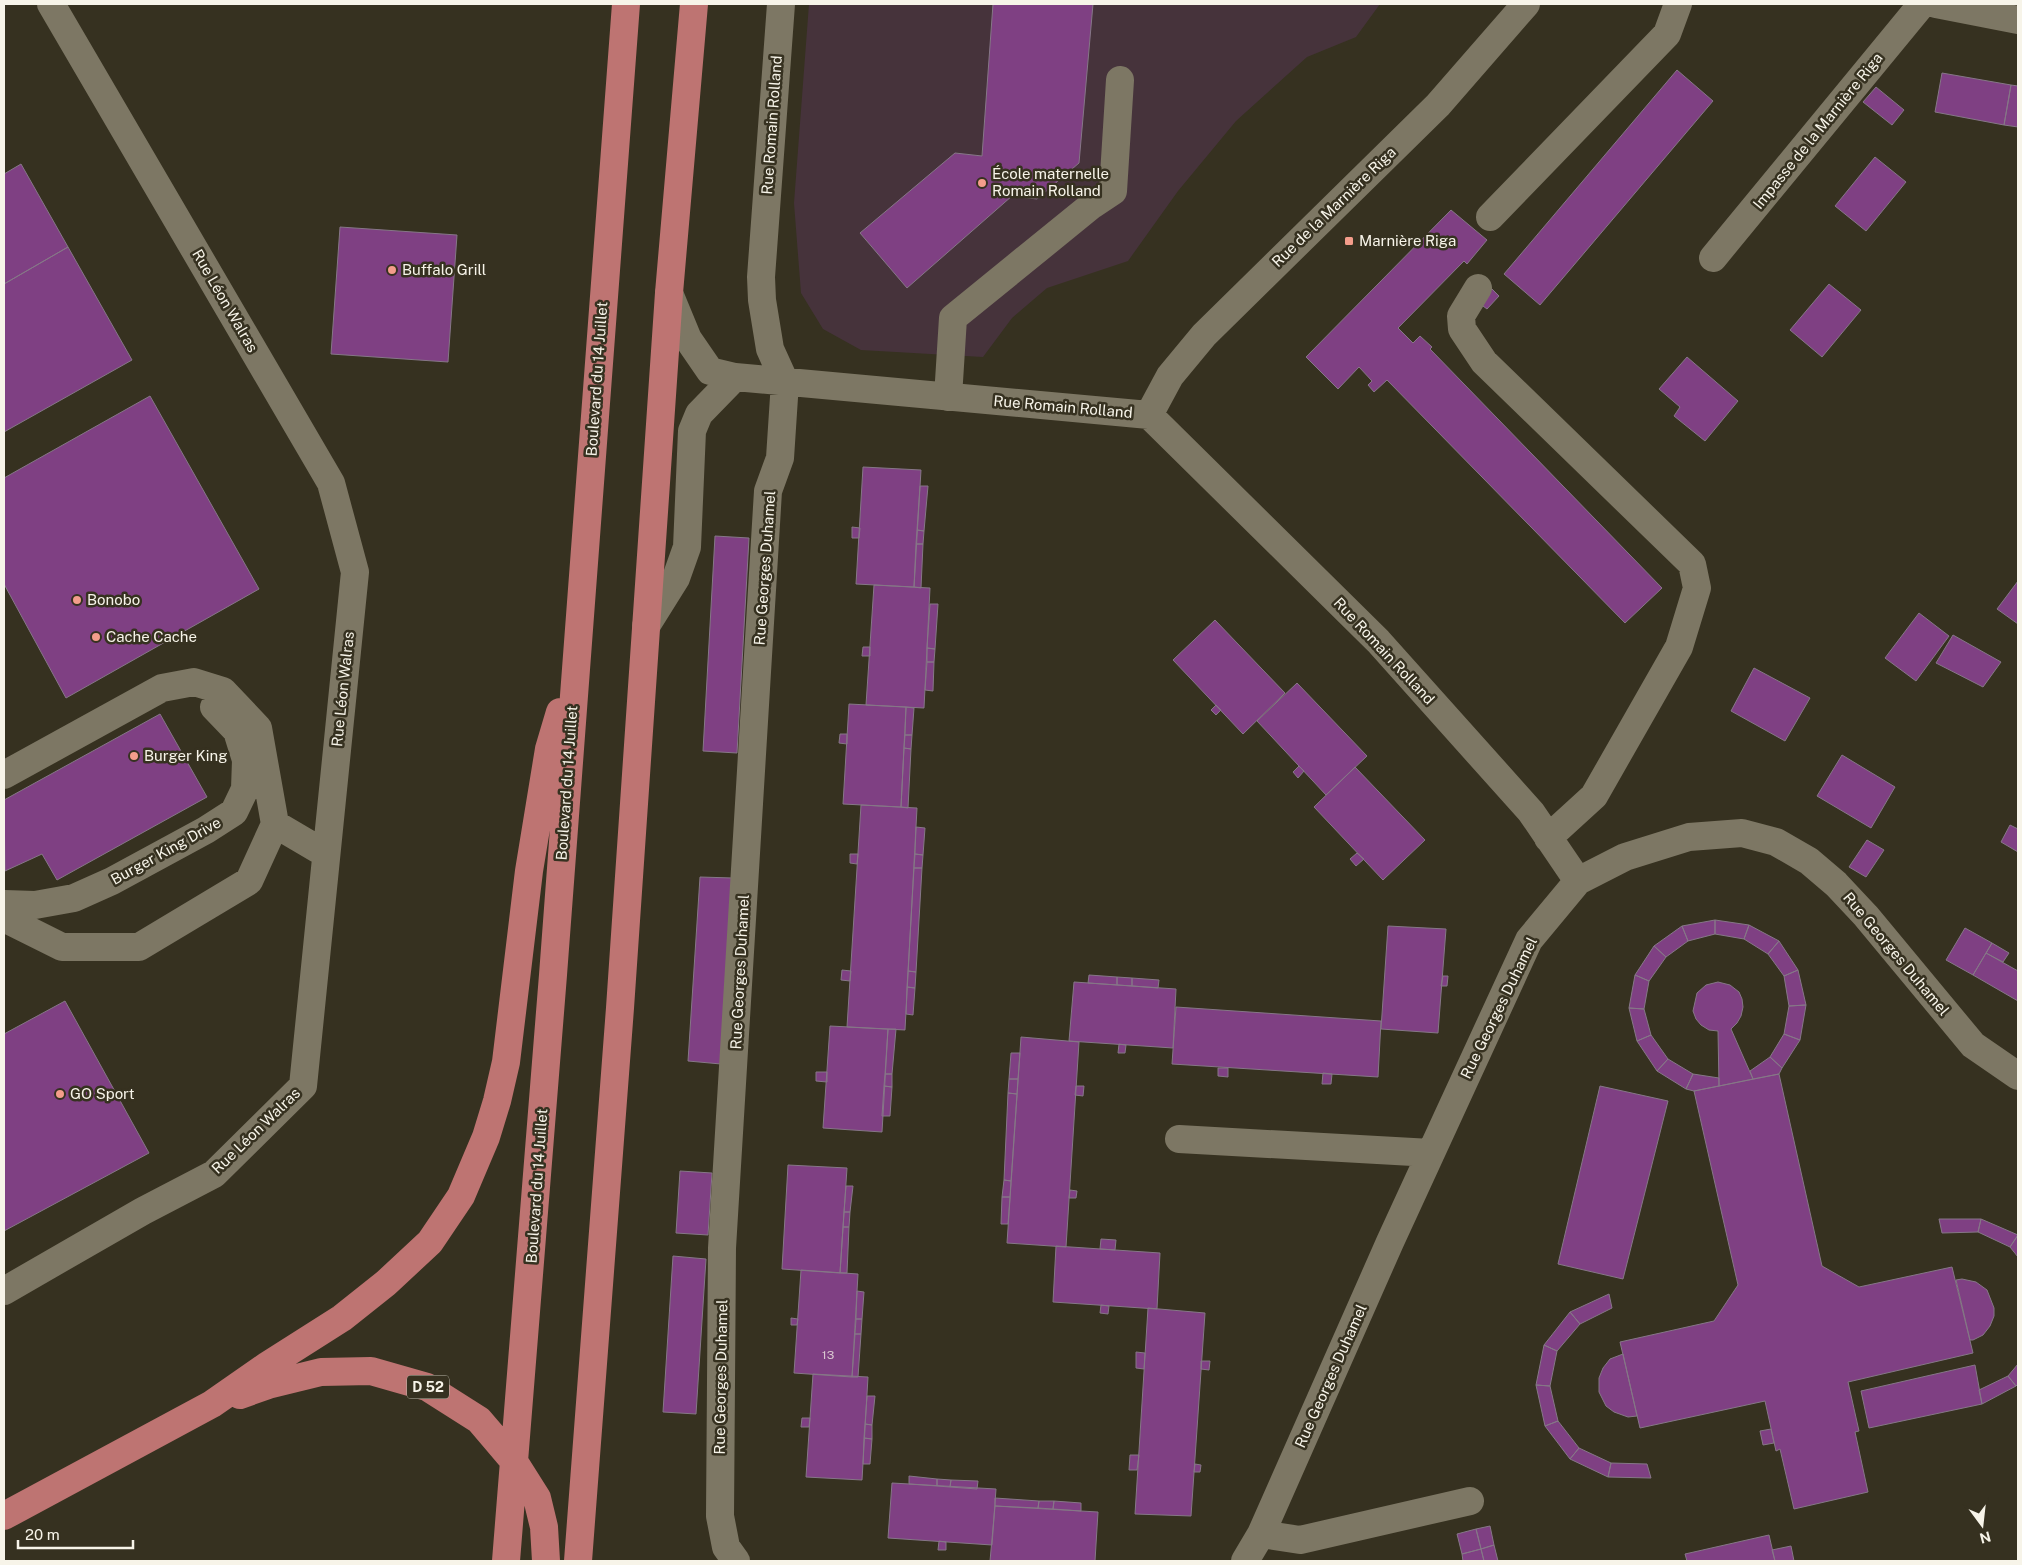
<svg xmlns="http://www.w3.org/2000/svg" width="2022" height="1565" viewBox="0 0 2022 1565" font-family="'Public Sans',sans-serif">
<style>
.education{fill:#46333b}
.building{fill:#7f4083;stroke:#867787}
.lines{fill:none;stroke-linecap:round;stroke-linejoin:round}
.minor{stroke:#7d7764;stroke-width:28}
.major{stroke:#be7472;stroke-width:28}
.poi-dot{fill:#f49d8b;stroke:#363120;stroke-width:2}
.labels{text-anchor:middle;stroke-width:5;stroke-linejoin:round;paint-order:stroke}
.number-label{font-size:12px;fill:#d9c7d0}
.shield{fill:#363120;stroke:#bdbaad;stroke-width:1}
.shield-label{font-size:14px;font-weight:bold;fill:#f7f4e9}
.street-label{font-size:15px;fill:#f7f4e9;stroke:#363120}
.poi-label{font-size:15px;fill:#f7f4e9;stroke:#363120;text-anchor:start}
</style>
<rect width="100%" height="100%" fill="#363120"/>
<path class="education" d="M809,4h571l-24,33 -49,20 -71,64 -58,70 -50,70 -81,27 -35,30 -29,39 -122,-7 -38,-21 -22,-36 -7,-90z"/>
<path class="building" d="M993,4h100l-14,159 -42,36 -25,-3 -105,92 -47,-55 95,-80 27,3z
M1677,70l36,31 -173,204 -36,-31z
M1942,73l69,12 -7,40 -69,-13z
M2011,85l7,1v41l-14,-2z
M1876,87l28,23 -12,15 -29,-23z
M1875,157l31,25 -40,49 -31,-25z
M21,164l47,83 -64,37v-110z
M1451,210l36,30 -20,24 -3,-3 -66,67 15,15 7,-7 12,11 -2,2 232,239 -37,35 -238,-243 -13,12 -6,-7 4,-4 -13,-14 -21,22 -32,-32z
M340,227l117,8 -9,127 -117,-8z
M68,247l64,113 -128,72v-148z
M1829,284l32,26 -39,47 -32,-27z
M1492,289l7,7 -12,13 -8,-6z
M1687,357l51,44 -33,40 -31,-25 6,-9 -21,-18z
M150,396l109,193 -193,109 -62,-114v-106z
M863,467l58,3 -7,117 -58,-3z
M920,486h8l-4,45 -7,-1z
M852,527l8,1 -1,10h-7z
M917,530l7,1 -1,13h-7z
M715,536l34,2 -12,215 -34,-2z
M916,544h7l-2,44 -7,-1z
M2018,581v43l-21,-15z
M874,585l56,3 -6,120 -58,-3z
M930,604h8l-3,45 -8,-1z
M1919,613l30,23 -33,45 -31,-23z
M1215,620l70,73 -42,41 -70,-74z
M1953,635l48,27 -18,25 -47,-24z
M863,647h7v9h-8z
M927,648l8,1 -1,13h-7z
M927,662h7l-1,29 -8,-1z
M1754,668l56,30 -25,43 -54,-30z
M1297,683l70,73 -41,39 -69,-74z
M849,704l57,3 -5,100 -58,-3z
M1216,705l5,5 -5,5 -5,-5z
M906,707l8,1 -2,27h-7z
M160,714l47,83 -150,83 -15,-26 -37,17 -1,-71z
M840,734h7v10l-8,-1z
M905,735h7l-1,14 -7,-1z
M904,748l7,1 -3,59 -7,-1z
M1842,755l53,32 -24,41 -54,-32z
M1299,766l5,5 -6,7 -5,-6z
M1355,767l70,73 -42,40 -69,-73z
M861,805l56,3 -12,222 -58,-3z
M2010,825l8,4v23l-17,-10z
M916,827l9,1 -2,27 -8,-1z
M1867,840l17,10 -18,27 -17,-10z
M1357,853l7,6 -8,7 -6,-7z
M850,854h8l-1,10 -7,-1z
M915,854l8,1 -1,13h-8z
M914,868h8l-6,104 -8,-1z
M700,877l33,1 -12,186 -33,-3z
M1715,920v14l-27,7 -6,-15z
M1715,920l34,5 -5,14 -29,-5z
M1749,925l30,16 -11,13 -24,-15z
M1388,926l58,3 -8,104 -57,-4z
M1682,926l6,15 -22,16 -12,-11z
M1965,928l27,15 -19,32 -27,-15z
M1779,941l19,29 -14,6 -16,-22z
M1992,943l17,10 -6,9 -17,-9z
M1654,946l12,11 -17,24 -14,-6z
M1986,953l32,18v30l-45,-26z
M842,970l9,1 -1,10 -9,-1z
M1798,970l8,35 -17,1 -5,-30z
M908,971l8,1 -1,16 -8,-1z
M1089,975l28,2v8l-29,-2z
M1635,975l14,6 -5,28 -15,-1z
M1443,976h5l-1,10h-6z
M1117,977l15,1v8l-15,-1z
M1132,978l27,2 -1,8 -26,-2z
M1074,982l102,7 -3,59 -104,-7z
M1718,982l12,3 9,7 3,7 1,8 -2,9 -4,7 -6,6 22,50 -34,7 -1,-55 -9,-1 -8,-5 -5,-6 -3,-8 4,-18 9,-8z
M907,987l8,1 -2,27 -7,-1z
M65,1001l84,152 -145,78v-197z
M1806,1005l-6,35 -16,-6 5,-28z
M1176,1007l205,14 -3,56 -206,-13z
M1629,1008l15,1 7,26 -14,6z
M830,1026l58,3 -6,103 -59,-4z
M888,1029h8l-4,45h-7z
M1784,1034l16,6 -18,28 -12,-11z
M1651,1035l17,24 -11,12 -20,-30z
M1021,1037l58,5 -13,205 -59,-4z
M1119,1044l7,1 -1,8h-7z
M1011,1053h9l-2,26h-9z
M1770,1057l12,11 -3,6 -26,5 -3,-8z
M1668,1059l25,15 -7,15 -29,-18z
M1218,1068h10v9l-10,-1z
M816,1072h11v10l-11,-1z
M1323,1073l9,1 -1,10h-9z
M885,1074h7v13l-8,-1z
M1693,1074l26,4v8l-25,5 -8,-2z
M1779,1074l43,192 37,21 93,-20 21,86 -125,29 11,49 -4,1 13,60 -74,17 -14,-60 -4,2 -11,-50 -125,27 -20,-86 94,-21 24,-36 -44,-194z
M1009,1079h9l-1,15 -9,-1z
M884,1086l8,1 -2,29h-8z
M1076,1086h8l-1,10 -8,-1z
M1600,1086l68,15 -45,178 -65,-15z
M1008,1093l9,1 -6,87 -7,-1z
M788,1165l59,3 -7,105 -58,-4z
M680,1171l32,2 -4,62 -32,-2z
M1004,1180l7,1 -1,16h-8z
M846,1186h7l-3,26h-6z
M1070,1190l7,1 -1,7h-7z
M1002,1197h8l-2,27h-7z
M844,1212h6l-1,15h-6z
M1939,1219h42l-3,13 -36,1z
M1981,1219l37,16 -8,12 -32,-15z
M843,1227h6l-2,46h-7z
M2018,1235v22l-8,-10z
M1101,1239l15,1 -1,10 -15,-1z
M1056,1246l104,7 -3,56 -104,-7z
M673,1256l33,3 -10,155 -33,-2z
M801,1270l57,4 -6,103 -58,-4z
M1962,1279l14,3 11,8 7,18v8l-4,10 -7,9 -10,5h-3l-14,-60z
M857,1291l7,1 -2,27h-6z
M1609,1294l3,14 -32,16 -10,-12z
M1101,1305l8,1 -1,8 -8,-1z
M1148,1308l57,5 -14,203 -56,-2z
M1570,1312l10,12 -23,27 -13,-6z
M791,1318l7,1 -1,6h-6z
M856,1319h6l-1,15h-6z
M855,1334h6l-3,43h-6z
M1544,1345l13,6 -7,35 -14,-1z
M1136,1352l9,1 -1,16 -8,-1z
M1623,1354l14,62 -9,1 -14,-5 -8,-6 -7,-14v-14l4,-10 7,-9z
M1201,1361h9l-1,9 -8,-1z
M2018,1364v20l-2,2 -8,-10z
M1975,1365l7,39 -113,24 -8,-37z
M813,1374l55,3 -6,103 -56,-3z
M2008,1376l8,10 -34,18 -3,-14z
M1536,1385l14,1 8,35 -13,5z
M867,1396h8l-3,29 -7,-1z
M802,1418h8l-1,9h-8z
M1558,1421l21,27 -9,11 -25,-33z
M865,1424l7,1v14l-8,-1z
M1771,1429l3,14 -11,2 -3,-14z
M864,1438l8,1 -2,25h-7z
M1579,1448l32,15 -3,14 -38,-18z
M1130,1455h9l-2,15h-8z
M1611,1463l36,1 4,14 -43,-1z
M1195,1464l6,1 -1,7h-6z
M909,1476l28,3v7l-28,-2z
M937,1479l14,1 -1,7 -13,-1z
M951,1480l27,1 -1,8 -27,-2z
M892,1483l104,6 -4,56 -104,-7z
M995,1498l44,3 -1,7 -43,-2z
M1039,1501h15l-1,8 -15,-1z
M1054,1501l27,2v8l-28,-2z
M995,1506l103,6 -3,49h-105z
M1490,1526l4,19 -13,4 -5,-20z
M1476,1529l5,20 -19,5 -5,-20z
M1769,1535l6,26h-88l-2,-7z
M939,1541l7,1v8h-8z
M1494,1545l4,16h-14l-3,-12z
M1791,1546l3,15h-19l-3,-11z
M1481,1549l3,12h-21l-1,-7z"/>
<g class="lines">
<path class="minor" d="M1936,4l82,16
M1490,217l177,-183 11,-30
M1713,258l209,-254
M1478,288l-17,28 1,13 22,33 208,202 5,24 -18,59 -85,149 -46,42
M669,293l19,46 22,32 25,6 414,38 229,226 153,171 47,69
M948,397l5,-79 139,-113 21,-14 7,-111
M1149,415l21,-39 34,-41 234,-230 88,-101
M646,626l30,-48 11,-31 5,-116 7,-17 36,-37
M4,775l158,-87 32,-6 29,9 35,37 17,96 -26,57 -110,66h-77l-58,-29
M275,824l51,30
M4,904l31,1 39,-7 38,-17 94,-51 28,-18 11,-23 1,-29 -9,-29 -23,-24
M1179,1139l252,14
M4,1291l139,-80 71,-37 89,-88 52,-514 -24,-89 -280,-479
M1261,1534l39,6 170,-39
M736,1561l-10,-14 -6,-31 2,-268 46,-757 12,-33 5,-76 -15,-33 -8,-49 -1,-23 20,-273
M1245,1561l16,-27 129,-292 139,-302 49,-59 47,-24 64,-20 53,-4 34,9 33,19 27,23 30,32 107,129 45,31"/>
<path class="major" d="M240,1395l28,-10 53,-13 50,-1 56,16 52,33 34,40 24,38 7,29 2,34
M4,1516l208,-112 56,-39 74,-47 44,-35 44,-41 31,-46 25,-59 11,-36 9,-39 23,-191 20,-122 11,-37
M506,1561l47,-586 73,-971
M578,1561l42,-553 49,-715 25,-289"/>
</g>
<g class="poi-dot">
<circle cx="982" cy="183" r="5"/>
<rect x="1344" y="236" width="10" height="10" rx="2.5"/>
<circle cx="392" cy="270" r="5"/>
<circle cx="77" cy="600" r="5"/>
<circle cx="96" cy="637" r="5"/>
<circle cx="134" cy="756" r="5"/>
<circle cx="60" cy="1094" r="5"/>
</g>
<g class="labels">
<g class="number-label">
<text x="828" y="1359">13</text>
</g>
<rect class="shield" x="407" y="1375.5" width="42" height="23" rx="4"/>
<g class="shield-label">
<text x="428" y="1392">D 52</text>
</g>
<g class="street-label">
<text transform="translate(772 125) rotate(-86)" y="5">Rue Romain Rolland</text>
<text transform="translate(1818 131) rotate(-51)" y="5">Impasse de la Marnière Riga</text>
<text transform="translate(1334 207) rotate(-44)" y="5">Rue de la Marnière Riga</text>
<text transform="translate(225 301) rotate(60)" y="5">Rue Léon Walras</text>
<text transform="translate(597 379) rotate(-86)" y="5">Boulevard du 14 Juillet</text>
<text transform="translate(1063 407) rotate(5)" y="5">Rue Romain Rolland</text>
<text transform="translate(765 568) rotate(-86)" y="5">Rue Georges Duhamel</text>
<text transform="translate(1384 651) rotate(47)" y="5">Rue Romain Rolland</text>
<text transform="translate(343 689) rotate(-84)" y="5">Rue Léon Walras</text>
<text transform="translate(567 783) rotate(-86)" y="5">Boulevard du 14 Juillet</text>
<text transform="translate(166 851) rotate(-29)" y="5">Burger King Drive</text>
<text transform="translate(1896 954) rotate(50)" y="5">Rue Georges Duhamel</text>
<text transform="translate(740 972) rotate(-87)" y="5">Rue Georges Duhamel</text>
<text transform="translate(1499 1008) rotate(-64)" y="5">Rue Georges Duhamel</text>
<text transform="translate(256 1131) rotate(-44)" y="5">Rue Léon Walras</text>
<text transform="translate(537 1186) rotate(-86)" y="5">Boulevard du 14 Juillet</text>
<text transform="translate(1331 1376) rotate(-66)" y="5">Rue Georges Duhamel</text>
<text transform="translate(721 1377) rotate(-89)" y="5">Rue Georges Duhamel</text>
</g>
<g class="poi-label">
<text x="992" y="179">École maternelle<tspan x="992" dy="17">Romain Rolland</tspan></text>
<text x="1359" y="246">Marnière Riga</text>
<text x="402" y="275">Buffalo Grill</text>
<text x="87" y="605">Bonobo</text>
<text x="106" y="642">Cache Cache</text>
<text x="144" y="761">Burger King</text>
<text x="70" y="1099">GO Sport</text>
</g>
</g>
<rect width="2022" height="1565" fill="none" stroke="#f7f4e9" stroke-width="10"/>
<g transform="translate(1982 1525) rotate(165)" stroke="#363120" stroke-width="4" paint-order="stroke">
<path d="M0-4L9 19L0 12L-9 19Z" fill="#f7f4e9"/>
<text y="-8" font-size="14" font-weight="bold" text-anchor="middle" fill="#f7f4e9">N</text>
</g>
<path d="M18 1540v8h115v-8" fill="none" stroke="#f7f4e9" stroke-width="2.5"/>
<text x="25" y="1540" font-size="15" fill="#f7f4e9" stroke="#363120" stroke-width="4" paint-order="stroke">20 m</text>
</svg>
